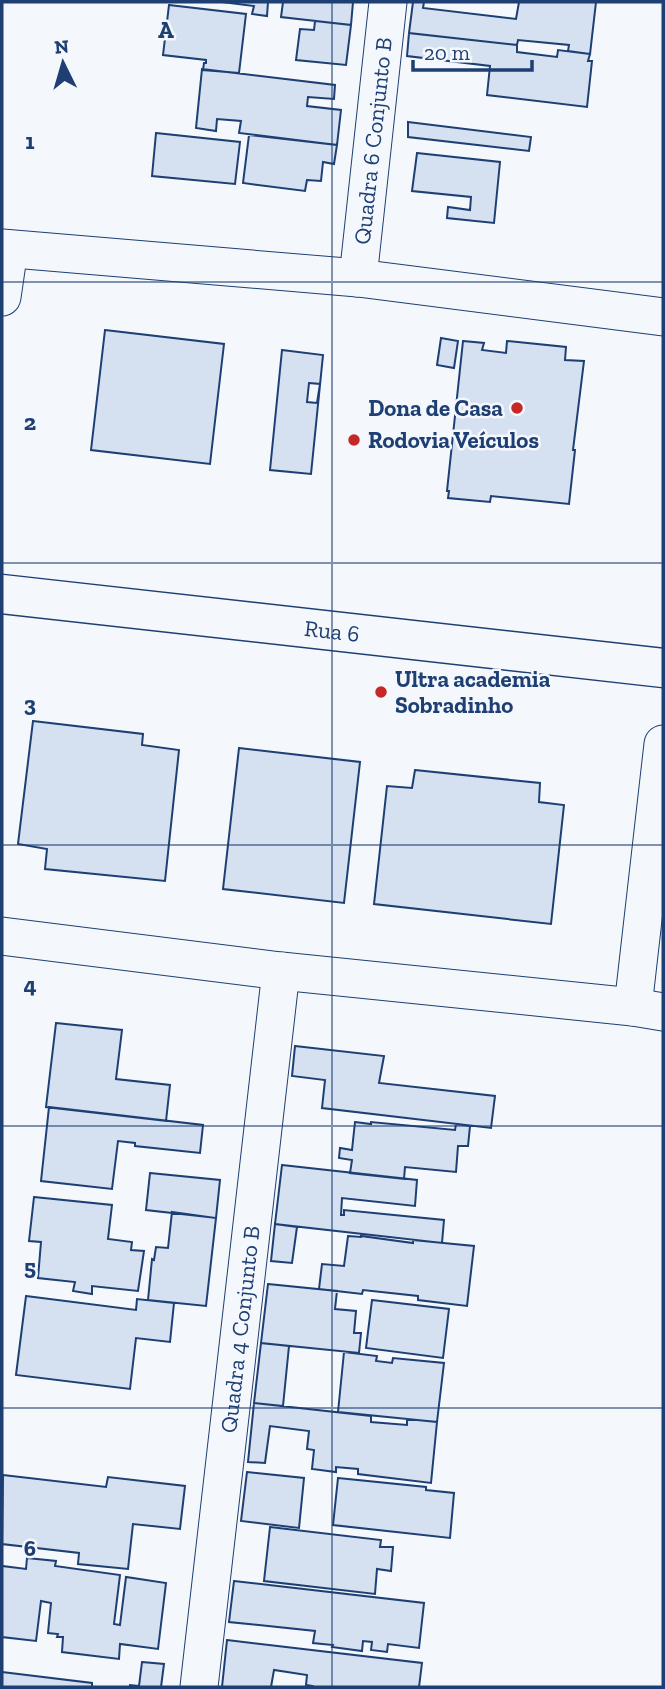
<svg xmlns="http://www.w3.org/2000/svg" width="665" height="1689" viewBox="0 0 665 1689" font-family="'Zilla Slab',serif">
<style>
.building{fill:#d5e0f0;stroke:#1d3f73;stroke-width:2;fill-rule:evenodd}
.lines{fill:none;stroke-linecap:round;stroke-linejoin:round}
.minor-casing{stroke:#1d3f73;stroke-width:39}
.tertiary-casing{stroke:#1d3f73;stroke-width:41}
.minor{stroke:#f4f7fb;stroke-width:37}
.tertiary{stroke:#f4f7fb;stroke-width:38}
.grid{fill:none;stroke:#1d3f73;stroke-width:2;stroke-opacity:0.55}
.poi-dot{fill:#c62828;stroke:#f4f7fb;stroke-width:2.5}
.labels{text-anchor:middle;stroke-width:5;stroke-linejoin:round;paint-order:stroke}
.street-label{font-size:23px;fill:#1d3f73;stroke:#f4f7fb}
.poi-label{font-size:23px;font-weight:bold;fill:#1d3f73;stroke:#f4f7fb;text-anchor:start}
.grid-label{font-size:23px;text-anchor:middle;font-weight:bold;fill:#1d3f73;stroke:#f4f7fb;stroke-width:5;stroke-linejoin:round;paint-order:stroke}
</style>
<rect width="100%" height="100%" fill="#f4f7fb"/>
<path class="building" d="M222,2h46l-1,14 -15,-2 2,-8z
M283,2h70l-2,23 -70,-8z
M413,2h11l-1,6 93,11 3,-17h77l-6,52 -22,-3 1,-6 -51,-5 -1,5 -108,-12z
M169,5l77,9 -7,59 -36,-3 1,-7h2v-3l-43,-5z
M315,21l36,4 -5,40 -50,-5 4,-31 14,1z
M409,33l108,12v7l40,5 1,-7 32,4 -2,7h4l-5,46 -100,-12 3,-29 -83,-10z
M202,69l133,16 -1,14 -26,-2 -1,9 34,4 -4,35 -98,-12 2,-12 -24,-2 -1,12 -20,-3z
M408,122l123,15 -2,14 -121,-14z
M156,133l84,9 -5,42 -83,-8z
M249,135l88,10 -3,19 -11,-2 -2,19 -14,-1 -2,11 -62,-8z
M417,153l83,9 -6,61 -47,-5 1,-11 22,3 1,-13 -59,-6z
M105,330l119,14 -14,120 -119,-14z
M441,338l17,3 -4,27 -17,-3z
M463,341l21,2 -2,7 24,3 1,-12 59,6 -1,13 19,1 -11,89h2l-6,54 -78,-8 -1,6 -42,-4 1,-7h-2z
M282,350l41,5 -12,119 -41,-4zM309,383l11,1 -3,19 -10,-1z
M33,721l110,13 -1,11 37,5 -14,131 -120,-12 2,-20 -29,-5z
M239,748l121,14 -16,141 -121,-14z
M415,770l125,13 -1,19 25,3 -13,119 -177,-20 13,-118 25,2z
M56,1023l66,7 -6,49 54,6 -4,36 -120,-14z
M295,1046l89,10 -5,27 116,13 -4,32 -169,-20 3,-28 -33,-4z
M49,1107l154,18 -3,28 -65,-7v-3l-17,-2 -6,48 -71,-8z
M355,1122l16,2v-2l84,8 1,-6 14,2 -2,20h-10l-2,26 -51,-5 -1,12 -54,-6 2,-13 -13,-2 1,-10 12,2z
M282,1165l135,15 -2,26 -73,-8 -1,17h3v-5l100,10 -2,23 -167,-19z
M150,1173l70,7 -4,38 -70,-8z
M34,1197l78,8 -4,34 24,3 -1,8 13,1 -6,40 -46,-5v8l-19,-3 2,-9 -37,-4 3,-36 -12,-1z
M172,1212l44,6 -10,88 -58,-6 4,-41 2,1 2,-13 12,1z
M275,1224l22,3 -5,36 -21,-2z
M348,1236l13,1v-1l52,7v-3l61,6 -7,60 -49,-6v-4l-55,-6 -1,4 -43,-5 3,-25 22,2z
M268,1284l69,7 -2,18 21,2 -2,22h7l-2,20 -98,-10z
M26,1296l110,14 1,-11 37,4 -4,39 -34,-4 -6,51 -114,-14z
M372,1300l77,9 -6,49 -77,-10z
M261,1343l28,3 -6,60 -29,-3z
M344,1352l33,4 -1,5 16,2 1,-5 51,5 -7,59 -99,-10z
M254,1403l117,13v6l36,3v-6l30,3 -6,61 -73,-9v-5l-22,-2v5l-24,-3 2,-19 -7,-1 2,-18 -39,-5 -5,37 -17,-1z
M247,1472l57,6 -5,50 -58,-7z
M3,1475l103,12 2,-10 77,9 -5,43 -47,-5 -5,45 -50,-5 1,-11 -77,-9z
M338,1478l88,9v3l28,3 -4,45 -117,-13z
M270,1527l111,13 -1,7h13l-2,24 -14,-2 -2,25 -111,-13z
M27,1558l29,3 -1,5 65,9 -6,49 6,1 6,-48 40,6 -8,66 -38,-5 -1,15 -57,-7 1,-15h-6l1,-3 -10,-1 3,-30 -10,-2 -5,40 -34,-4v-71l24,3z
M234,1581l190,22 -5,45 -31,-4 -1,8 -16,-2 1,-8 -9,-1 -1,10 -30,-4 1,-2 -20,-2 2,-12 -86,-9z
M227,1640l195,23 -3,24h-108l1,-1 -6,-1 1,-10 -33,-5 -3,17h-49z
M142,1662l22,2 -3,23h-31v-2l9,1z
M2,1672l90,11v4h-90z"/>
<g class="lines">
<defs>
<g id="minor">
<path d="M2,248l356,30 305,39"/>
<path id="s1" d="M358,278l30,-276"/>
<path d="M2,297l7,-48"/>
<path d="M2,936l279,35 352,36 30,5"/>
<path d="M633,1007l30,-263"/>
<path id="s2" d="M199,1687l82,-716"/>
</g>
<g id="tertiary">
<path id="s3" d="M2,594l661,74"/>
</g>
</defs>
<use href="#minor" class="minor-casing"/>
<use href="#tertiary" class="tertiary-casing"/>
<use href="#minor" class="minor"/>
<use href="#tertiary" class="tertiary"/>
</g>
<path class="grid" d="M332,2v1685M2,282h661M2,563h661M2,845h661M2,1126h661M2,1408h661"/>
<g class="poi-dot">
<circle cx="517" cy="408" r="7"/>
<circle cx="354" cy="440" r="7"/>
<circle cx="381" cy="692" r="7"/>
</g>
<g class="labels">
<g class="street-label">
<text dy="8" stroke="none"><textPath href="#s1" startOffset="138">Quadra 6 Conjunto B</textPath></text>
<text dy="8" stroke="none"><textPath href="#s3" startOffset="332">Rua 6</textPath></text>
<text dy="8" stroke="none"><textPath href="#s2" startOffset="360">Quadra 4 Conjunto B</textPath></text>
</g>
<g class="poi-label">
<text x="503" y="416" text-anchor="end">Dona de Casa</text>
<text x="368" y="448">Rodovia Veículos</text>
<text x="395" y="687">Ultra academia<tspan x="395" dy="26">Sobradinho</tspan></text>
</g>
</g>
<g class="grid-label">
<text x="166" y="38">A</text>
<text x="30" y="149">1</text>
<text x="30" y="430">2</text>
<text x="30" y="712">3</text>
<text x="30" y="993">4</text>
<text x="30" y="1275">5</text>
<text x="30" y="1556">6</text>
</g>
<rect width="665" height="1689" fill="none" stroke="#1d3f73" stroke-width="7"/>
<g transform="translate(63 63) rotate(355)" stroke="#f4f7fb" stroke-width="5" paint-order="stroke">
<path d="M0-5L12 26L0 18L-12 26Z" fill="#1d3f73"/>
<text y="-10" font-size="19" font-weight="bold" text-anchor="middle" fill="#1d3f73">N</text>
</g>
<path d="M413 60v10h119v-10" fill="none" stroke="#1d3f73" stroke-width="3.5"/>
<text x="424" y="60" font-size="21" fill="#1d3f73" stroke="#f4f7fb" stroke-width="5" paint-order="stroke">20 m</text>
</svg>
